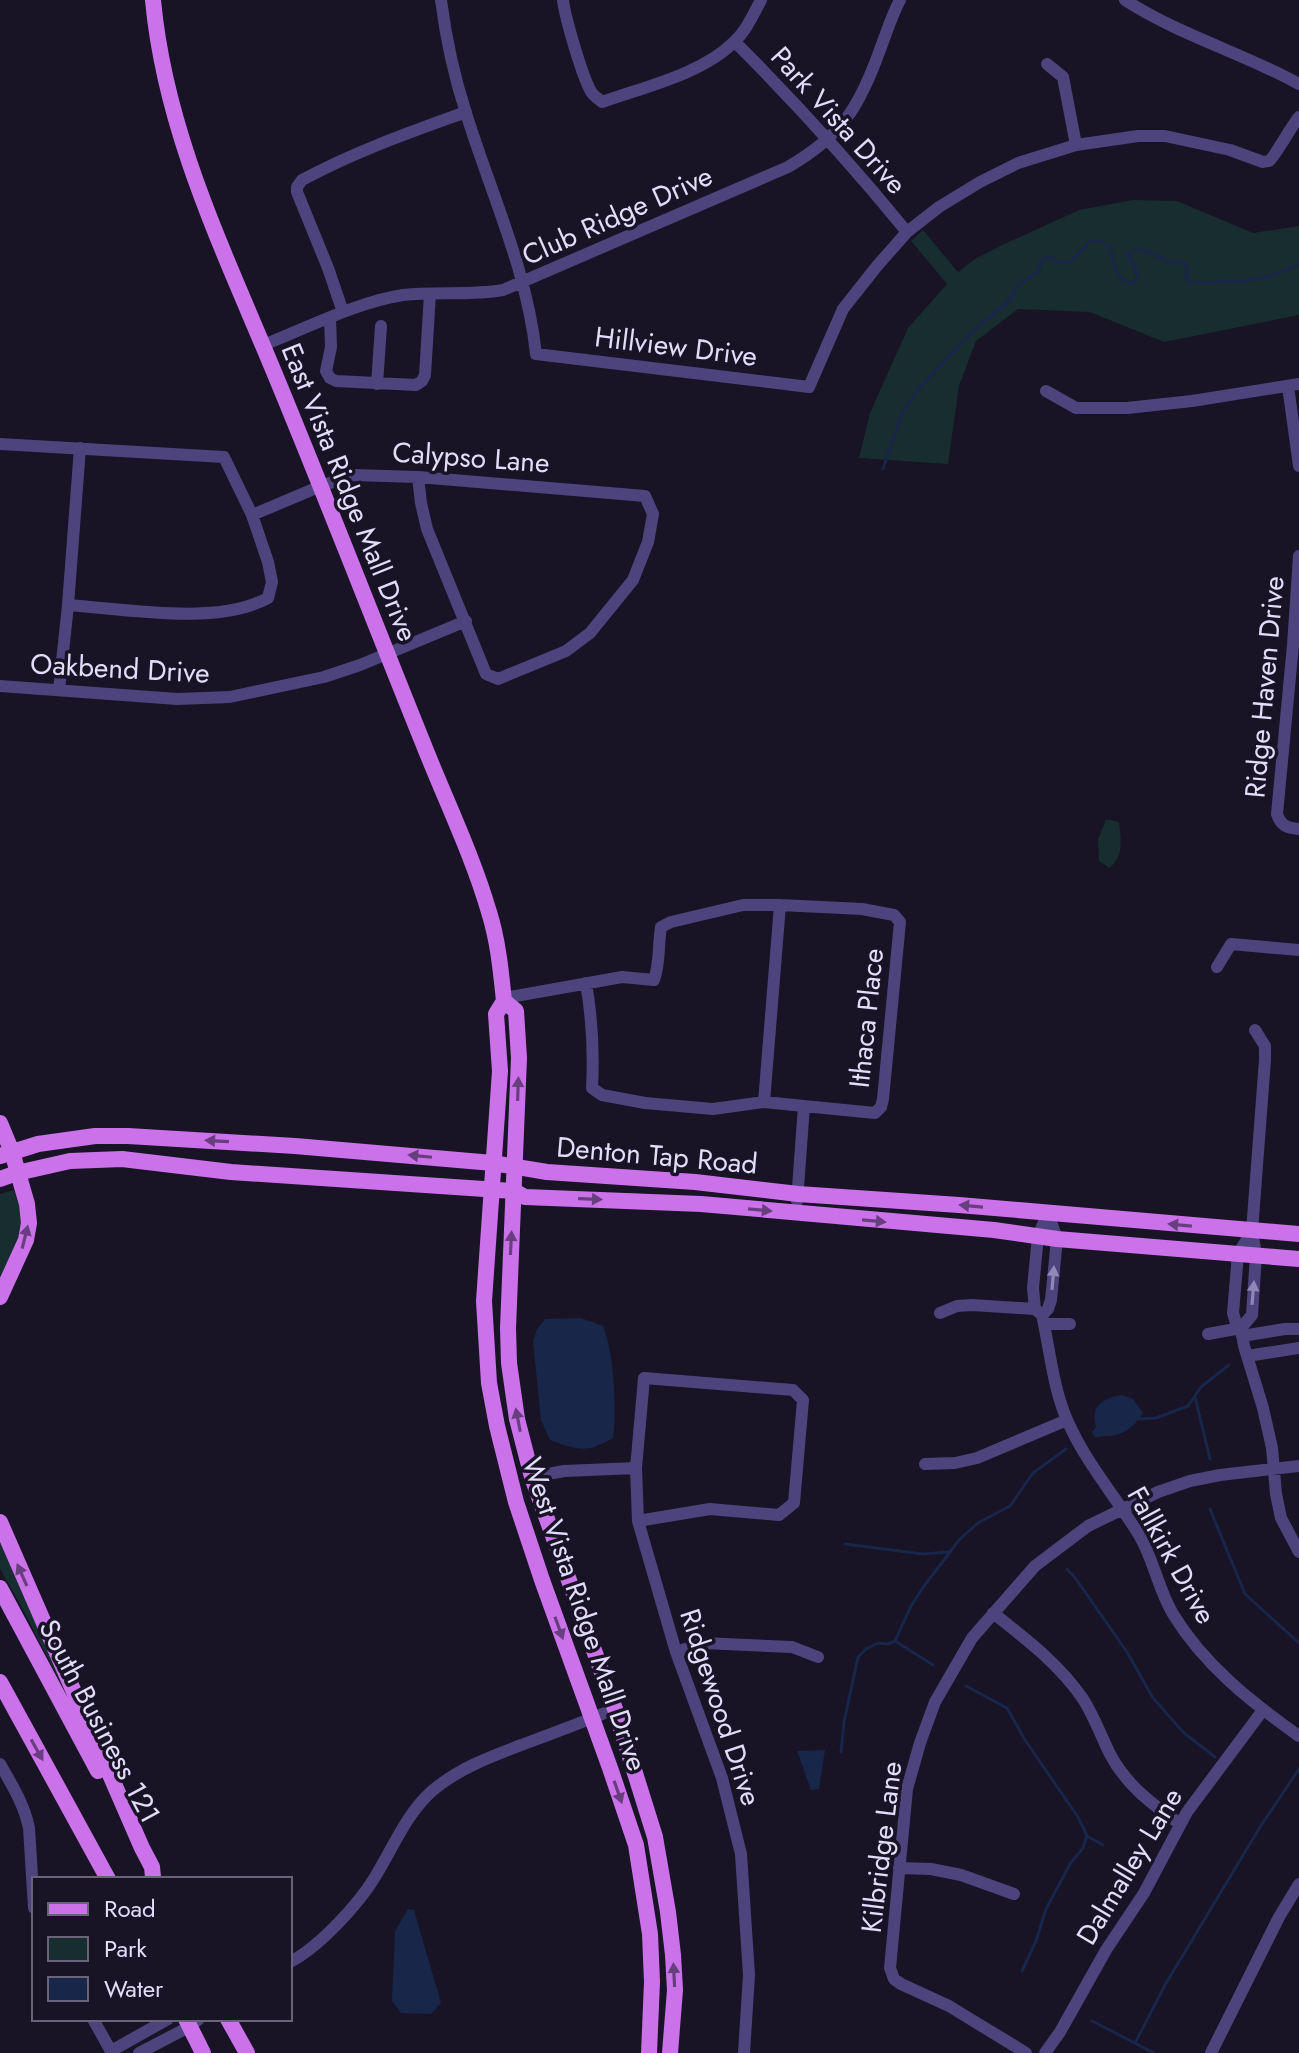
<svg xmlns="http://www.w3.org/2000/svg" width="1299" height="2053" viewBox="0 0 1299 2053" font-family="Jost,sans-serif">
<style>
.green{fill:#172d2f}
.water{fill:#182649}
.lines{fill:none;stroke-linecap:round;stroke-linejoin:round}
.stream{stroke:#182649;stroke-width:3}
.minor{stroke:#4d447e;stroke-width:12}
.major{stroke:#cb72eb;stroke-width:16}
.oneway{fill:#693e7e}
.oneway2{fill:#9088b6}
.labels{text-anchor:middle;stroke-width:7;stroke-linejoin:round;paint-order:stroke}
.street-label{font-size:28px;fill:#e3dcfa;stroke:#181325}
</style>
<rect width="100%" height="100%" fill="#181325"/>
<path class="green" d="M1133,200l44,1 76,32 46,-7v89l-135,27 -74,-30 -72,-3 -42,32 -17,45 -11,78 -89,-6 11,-45 38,-85 39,-44 -36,-43 12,-11 35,42 17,-13 27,-14 77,-35z
M1106,819l13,3c2,17 5,35 -10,46l-10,-7 -1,-21z
M14,1190c16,44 3,55 -14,96v-92z
M0,1527l71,176 -51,-99 -20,-35z"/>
<path class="water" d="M581,1318l22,8c11,26 14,84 10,112 -27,16 -36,12 -63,2l-9,-20 -8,-79 4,-12 8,-10z
M1122,1395l11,4 10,14c-6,10 -15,19 -27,22 -8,2 -13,0 -21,3l-3,-6 4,-5c-1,-4 -2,-9 -1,-14 1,-11 17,-17 27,-18z
M825,1750l-6,39 -8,1 -14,-39z
M408,1909l6,1 27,93 -10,11 -30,-1 -9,-12 3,-70z"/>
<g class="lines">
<path class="stream" d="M883,469l19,-56 19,-27 52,-55 37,-31 6,-13 23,-17 1,-8 9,-6 8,6 13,1 19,-21 11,-1 10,5c4,17 4,33 22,38l5,-6 -2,-11 -8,-13c15,-10 24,0 38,6 6,2 14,3 20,3l3,7 -2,7 3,6 54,-2 23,-4 33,-12
M1195,1397l15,62
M1137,1419l19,-1 32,-12 13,-19 28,-22
M1210,1509l35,85 54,49
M845,1544l78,10 26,-2
M1067,1569l9,10 51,73 26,46 31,35 31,24
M895,1641l38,24
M966,1686l41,22 18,32 53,77 9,19 16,9
M841,1752l3,-30 14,-65 8,-8 12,-6 10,1 7,-3 16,-35 13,-20 36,-47 18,-16 32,-17 23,-33 33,-24
M1022,1971l14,-30 10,-32 24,-45 13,-16 4,-12
M1092,2021l62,32
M1135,2043l30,-58 95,-158 39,-58"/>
<path class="minor" d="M441,0c5,39 13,76 25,113 25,81 61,156 70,241l273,33 34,-78 34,-43 30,-34 32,-25 41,-25 38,-19 58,-18 62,-9h27l65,14 33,12c2,-1 4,0 6,-1 5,-3 23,-36 30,-44
M563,0c2,17 20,80 29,93 2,3 8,7 10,9 42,-15 100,-28 132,-60 12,-11 19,-27 27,-42
M1125,0c54,35 118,53 174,84
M735,42c60,60 118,124 172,190
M1047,64l16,13 13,68
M343,312l-15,-44 -31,-76v-5l5,-7c54,-29 106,-47 164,-68
M330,318l1,29 -5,24 4,7 6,3 80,4 6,-4 3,-6 5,-81
M263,345c44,-17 94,-43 140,-50 33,-4 67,1 100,-5l285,-123c55,-32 72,-61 93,-120 6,-16 11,-32 19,-47
M377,384l4,-58
M1288,386l11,80
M1046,391l30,17h51l65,-7 107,-17
M0,444l224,13 28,58 16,47 4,20 -4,16c-51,28 -142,11 -200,7
M252,515l69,-29 32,-11 65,2 227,19 8,18 -5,28 -15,38 -43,53 -24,18 -68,28 -12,-5 -59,-145 -6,-26 -3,-26
M1299,556l-6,89 -16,169c4,12 10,14 22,15
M0,686l177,13 53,-2 94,-20 36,-12 106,-44
M59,690l9,-85 12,-157
M1217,967l14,-23 68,6
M586,983c6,35 8,69 6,105l10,7 43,8 68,6 51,-7 40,4 -7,95
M504,998l118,-21 32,3c6,-16 4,-35 7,-53l10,-5 72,-17h37l82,4 32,6 6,7 -17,177 -2,8 -6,6 -71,-7
M764,1102l16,-197
M1048,1213l-10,23 -5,52 2,21 7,6c8,35 11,74 26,107 18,41 48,75 71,113 15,25 19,54 34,79 31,51 78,88 126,122
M1252,1231l-14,23 -5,59 3,10 5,5 3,18 19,62 9,40 4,46 5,24 18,34
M940,1313l17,-7 15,-1 63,4
M1042,1315l6,-6 3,-9 6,-61 -9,-26
M1044,1324h26
M1208,1334l33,-6 11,-13 4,-60 -4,-24 13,-171v-14l-10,-16
M1242,1336l43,-7h14
M1247,1356l52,-8
M925,1464l30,-1 22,-5 90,-38
M532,1477l32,-6 72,-3
M638,1521l72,-12 69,6 15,-12 9,-103 -10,-10 -149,-12 -8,90 2,53 38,131 46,126 19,76 8,121 -5,78
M993,1613c33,26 66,51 90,86 11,17 18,37 27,55 16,31 43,51 70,70
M676,1652l28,-9 88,4 26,10
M0,1764c12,21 24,40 29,64l5,80
M899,1868l32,1 30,6 53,19
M290,1962c29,-15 68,-57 85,-85 18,-29 31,-63 57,-86 27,-23 60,-35 92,-47 30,-11 61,-23 91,-35
M93,2019l19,34
M111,2051l57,-32
M139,2053l50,-26 10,-8
M1026,2053l-77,-47 -48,-22 -7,-5 -4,-11 17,-179 13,-46 15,-41 37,-64 63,-72 53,-40 70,-34 32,-11 30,-6 79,-9
M1045,2053l15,-21 46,-82 38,-57 43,-81 76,-102
M1211,2053l68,-136 20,-33"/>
<path class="major" d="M153,0c12,132 71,251 121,372 51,123 99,247 149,371 22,56 49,111 66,169 9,28 12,60 15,89l-8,13 4,57 -16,230 5,82 8,43 19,76 26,78 68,188 26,77 14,89 2,48 -3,71
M504,1001l12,10 3,47 -11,270 1,35 8,56 15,58 83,232 40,128 13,75 5,43 2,35 -5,63
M0,1123l12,29 15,52 2,19 -3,17 -26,57
M0,1156l38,-12 57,-8h33l167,10 198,17 54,9 148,10 103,12 161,11 340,29
M0,1179l17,-6 53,-12 52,-2 109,13 283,19 11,6 176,7 293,26 63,9 242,20
M0,1522l142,326 10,19 1,10
M0,1588l98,183
M0,1682l108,197
M186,2019l17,34
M228,2019l19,34"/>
</g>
<defs><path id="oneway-solid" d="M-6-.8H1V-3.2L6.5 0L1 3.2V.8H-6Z" transform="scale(2)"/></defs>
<g class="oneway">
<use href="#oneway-solid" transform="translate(518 1089) rotate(-88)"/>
<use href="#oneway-solid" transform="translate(217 1141) rotate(-177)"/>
<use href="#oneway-solid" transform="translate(420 1156) rotate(-174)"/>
<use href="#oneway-solid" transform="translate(590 1199) rotate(2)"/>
<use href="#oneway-solid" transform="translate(971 1206) rotate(-175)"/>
<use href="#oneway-solid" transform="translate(760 1210) rotate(5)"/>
<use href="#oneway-solid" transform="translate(874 1221) rotate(5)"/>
<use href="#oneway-solid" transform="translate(1180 1225) rotate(-175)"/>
<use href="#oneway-solid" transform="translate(25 1237) rotate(-76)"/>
<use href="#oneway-solid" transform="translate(511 1243) rotate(-87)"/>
<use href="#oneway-solid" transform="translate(518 1420) rotate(-101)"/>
<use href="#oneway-solid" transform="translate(22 1575) rotate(-114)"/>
<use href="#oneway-solid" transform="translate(559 1628) rotate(70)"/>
<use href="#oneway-solid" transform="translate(37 1750) rotate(61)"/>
<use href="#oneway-solid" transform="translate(618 1792) rotate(71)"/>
<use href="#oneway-solid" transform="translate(674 1975) rotate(-93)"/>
</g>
<g class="oneway2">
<use href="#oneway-solid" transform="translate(1053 1278) rotate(-85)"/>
<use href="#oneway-solid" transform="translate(1253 1293) rotate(-85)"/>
</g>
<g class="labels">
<g class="street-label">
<text transform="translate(839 120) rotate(48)" y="10">Park Vista Drive</text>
<text transform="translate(617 215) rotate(-24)" y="10">Club Ridge Drive</text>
<text transform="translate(676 346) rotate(7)" y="10">Hillview Drive</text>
<text transform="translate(471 457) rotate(4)" y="10">Calypso Lane</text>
<text transform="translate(350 492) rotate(68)" y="10">East Vista Ridge Mall Drive</text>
<text transform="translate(120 668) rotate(3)" y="10">Oakbend Drive</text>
<text transform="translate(1264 687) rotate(-85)" y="10">Ridge Haven Drive</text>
<text transform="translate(866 1018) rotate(-84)" y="10">Ithaca Place</text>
<text transform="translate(657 1155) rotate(5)" y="10">Denton Tap Road</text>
<text transform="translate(1172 1555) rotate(61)" y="10">Fallkirk Drive</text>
<text transform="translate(585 1614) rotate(71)" y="10">West Vista Ridge Mall Drive</text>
<text transform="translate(721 1707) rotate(72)" y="10">Ridgewood Drive</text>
<text transform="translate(100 1721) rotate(62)" y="10">South Business 121</text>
<text transform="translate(881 1847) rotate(-83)" y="10">Kilbridge Lane</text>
<text transform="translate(1129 1866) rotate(-59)" y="10">Dalmalley Lane</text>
</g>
</g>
<rect x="32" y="1877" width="260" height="144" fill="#181325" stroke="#69637a" stroke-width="2"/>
<rect x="48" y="1903" width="40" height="12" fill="#cb72eb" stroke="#69637a" stroke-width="2"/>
<text x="104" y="1917" font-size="24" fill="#e3dcfa">Road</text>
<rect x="48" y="1937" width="40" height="24" fill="#172d2f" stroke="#69637a" stroke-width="2"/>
<text x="104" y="1957" font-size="24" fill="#e3dcfa">Park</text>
<rect x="48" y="1977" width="40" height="24" fill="#182649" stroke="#69637a" stroke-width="2"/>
<text x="104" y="1997" font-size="24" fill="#e3dcfa">Water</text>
</svg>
